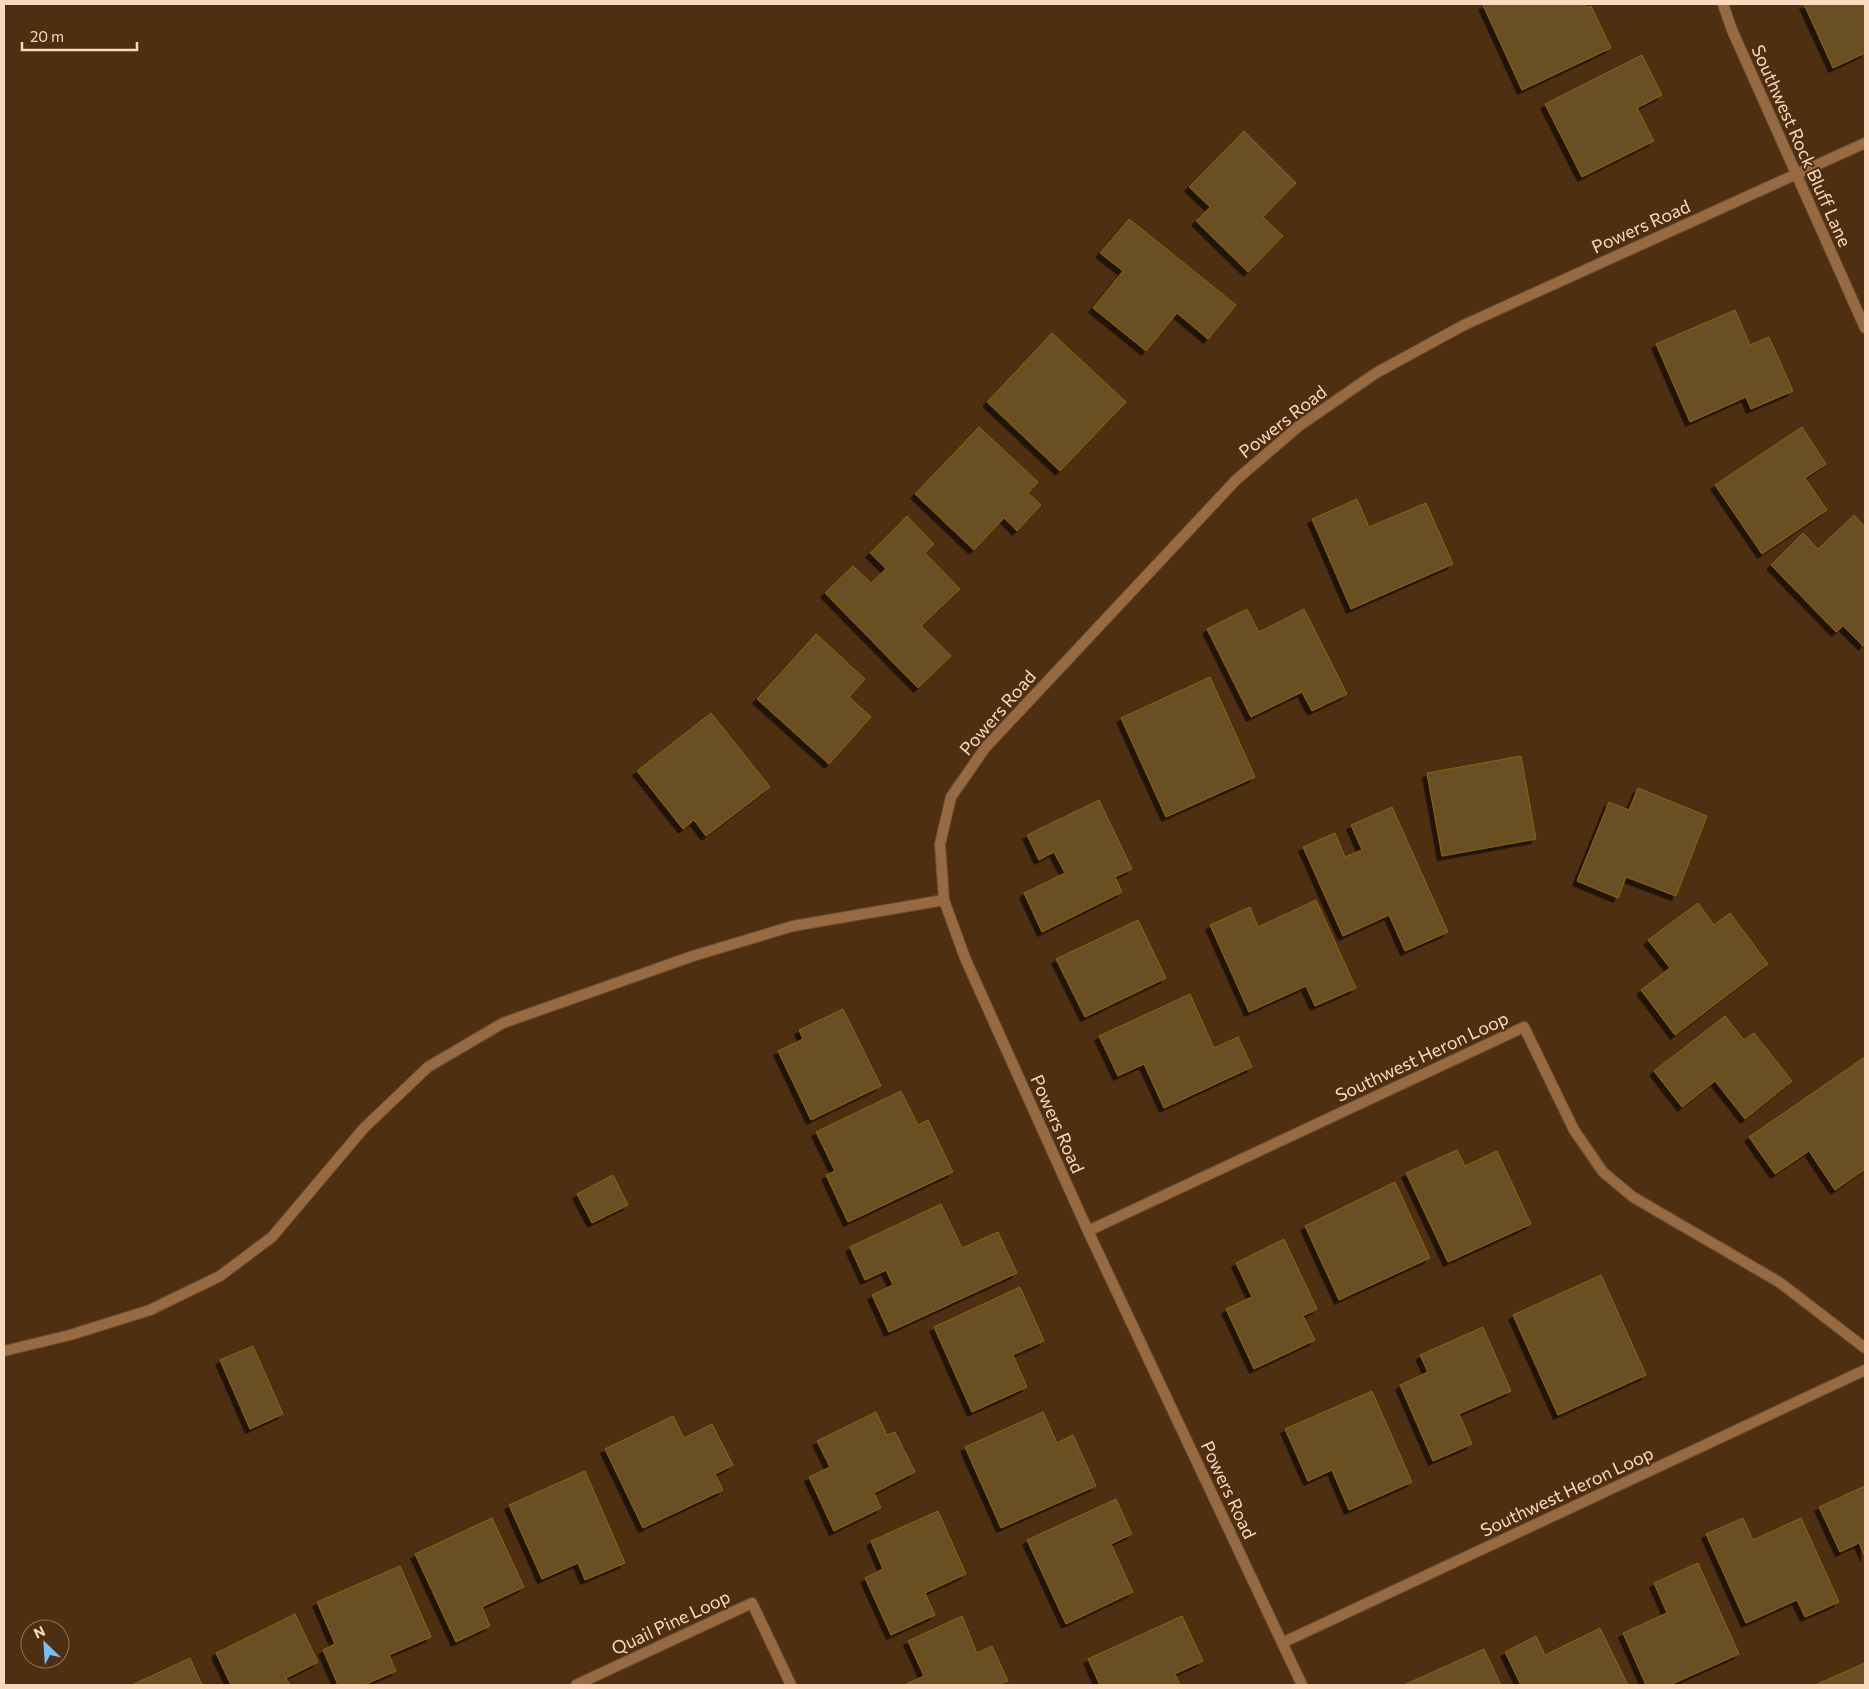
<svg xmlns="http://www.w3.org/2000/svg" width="1869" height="1689" viewBox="0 0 1869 1689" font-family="Commissioner,sans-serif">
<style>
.building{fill:#695020;stroke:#8c650e;filter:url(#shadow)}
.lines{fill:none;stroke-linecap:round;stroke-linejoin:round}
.service-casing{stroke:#6e4e30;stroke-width:12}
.minor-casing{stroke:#6e4e30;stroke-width:12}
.service{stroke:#986a42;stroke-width:10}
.minor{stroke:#986a42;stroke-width:10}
.labels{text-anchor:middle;stroke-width:4;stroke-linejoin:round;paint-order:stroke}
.street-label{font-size:18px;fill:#fbd9be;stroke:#4f2f11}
</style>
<defs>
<filter id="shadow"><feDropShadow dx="-4.5" dy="4.5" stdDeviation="0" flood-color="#0009"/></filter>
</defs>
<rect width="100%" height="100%" fill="#4f2f11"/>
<path class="building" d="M1486,4h99l2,4 4,-2 20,42 -89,42 -39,-85z
M1804,4h61v49l-32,15z
M1642,55l20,40 -25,13 17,33 -72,36 -37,-73z
M1244,131l52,52 -33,34 20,19 -35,36 -52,-51 14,-14 -21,-20z
M1129,219l107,86 -28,34 -31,-26 -31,38 -53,-43 30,-37 -23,-18z
M1735,310l15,35 19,-8 24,54 -42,18 -5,-12 -56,25 -34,-78z
M1052,333l74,69 -66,69 -73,-69z
M979,427l59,55 -10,11 13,12 -24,26 -13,-13 -30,32 -59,-56z
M1802,427l24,37 -21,14 22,32 -65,44 -47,-69z
M1357,499l12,28 57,-24 27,61 -102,45 -39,-90z
M1854,515l11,12v117l-2,2 -20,-20 -7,6 -65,-67 32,-32 15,16z
M907,516l27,28 -9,9 35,36 -39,37 30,30 -33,32 -93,-95 28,-27 18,17 15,-14 -16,-16z
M1247,609l12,23 45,-23 43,85 -35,17 -10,-19 -51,25 -44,-88z
M816,634l49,45 -16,18 22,20 -42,47 -72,-65z
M1210,677l45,100 -89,40 -45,-99z
M711,713l59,74 -64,49 -12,-16 -11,9 -46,-58z
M1521,756l15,83 -94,17 -15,-83z
M1638,788l69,28 -31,80 -50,-19 -8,21 -41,-17 32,-79 20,8z
M1099,800l33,69 -17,8 7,15 -80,40 -18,-39 41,-20 -11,-21 -15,8 -12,-25z
M1392,807l56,125 -43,19 -16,-36 -46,21 -40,-89 32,-14 10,24 17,-7 -11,-25z
M1316,900l40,88 -41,18 -9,-20 -57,26 -39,-87 40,-18 8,20z
M1698,903l16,22 16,-12 38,51 -93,71 -34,-45 29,-22 -22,-28z
M1138,920l28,58 -81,39 -29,-58z
M1190,994l24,54 24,-11 14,30 -88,41 -20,-44 -26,12 -19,-40z
M843,1009l38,77 -70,34 -33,-69 25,-12 -4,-9z
M1725,1016l19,24 10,-7 38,48 -47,38 -30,-38 -33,26 -28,-36z
M1865,1057v112l-30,21 -26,-39 -34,23 -26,-37z
M901,1091l17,34 10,-5 25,52 -105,50 -22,-47 9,-4 -19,-39z
M1457,1150l8,16 32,-15 34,73 -83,38 -42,-89z
M613,1175l15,30 -36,18 -15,-29z
M1395,1182l35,76 -91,42 -34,-74z
M941,1204l21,44 36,-16 19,41 -128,59 -17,-37 21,-10 -7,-15 -21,10 -15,-33z
M1284,1239l33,70 -14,7 12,24 -61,29 -28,-60 26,-12 -16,-34z
M1601,1275l45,100 -88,40 -45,-100z
M1020,1287l24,54 -31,14 14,32 -55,25 -38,-85z
M1483,1327l28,64 -52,23 13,30 -39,17 -33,-76 28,-13 -8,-17z
M253,1346l30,68 -33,15 -30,-69z
M1372,1391l40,91 -63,28 -17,-40 -24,11 -23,-52z
M876,1412l11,23 8,-3 20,40 -41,21 7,15 -47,23 -25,-54 21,-10 -13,-26z
M1043,1412l14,31 16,-8 23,51 -95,42 -36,-81z
M673,1416l11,22 28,-14 21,41 -18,9 8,16 -80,38 -38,-79z
M585,1471l40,92 -40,17 -7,-17 -36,16 -33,-74z
M1865,1486v71l-6,-14 -19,9 -21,-45z
M1116,1499l16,35 -21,10 22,48 -67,32 -39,-84z
M938,1511l28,63 -41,19 10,22 -44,20 -26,-57 18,-9 -12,-28z
M492,1518l32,69 -42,20 8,19 -34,16 -41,-88z
M1743,1518l10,22 48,-22 38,84 -34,15 -8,-17 -51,23 -40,-89z
M1698,1563l41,91 -69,31h-24l-23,-52 44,-20 -13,-30z
M400,1566l31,71 -42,18 7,16 -32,14h-26l-15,-35 12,-6 -18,-42z
M295,1614l23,48 -32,16 4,7h-59l-15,-32z
M962,1616l15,37 15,-7 16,35 -11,4h-93l20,-9 -16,-35z
M1182,1616l21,45 -28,13 5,11h-80l-12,-26z
M1600,1628l28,57h-107l-16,-33 31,-16 9,19z
M1484,1649l17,36h-97z
M190,1658l12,27h-70z
M1865,1663v22h-50z"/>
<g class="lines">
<defs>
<path id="service" d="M4,1351l66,-16 80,-25 70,-34 52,-39 92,-109 64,-61 75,-44 190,-67 100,-30 151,-26"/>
<path id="minor" d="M1723,4l9,26 133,298
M1088,1231l436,-204 50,103 29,42 30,25 146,85 86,66
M1282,1643l583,-273
M576,1685l176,-82 39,82
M1302,1685l-214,-454 -123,-273 -21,-58 -4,-56 11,-47 34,-49 251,-268 63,-54 77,-53 88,-48 401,-182"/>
</defs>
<use href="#service" class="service-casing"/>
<use href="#minor" class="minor-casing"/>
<use href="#service" class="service"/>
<use href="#minor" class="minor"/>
</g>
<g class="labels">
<g class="street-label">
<text transform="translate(1801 146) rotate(66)" y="6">Southwest Rock Bluff Lane</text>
<text transform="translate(1641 227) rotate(-24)" y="6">Powers Road</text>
<text transform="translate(1283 422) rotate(-38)" y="6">Powers Road</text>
<text transform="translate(998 713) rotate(-49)" y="6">Powers Road</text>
<text transform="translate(1422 1057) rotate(-25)" y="6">Southwest Heron Loop</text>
<text transform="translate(1057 1124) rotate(66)" y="6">Powers Road</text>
<text transform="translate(1228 1490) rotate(65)" y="6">Powers Road</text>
<text transform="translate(1567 1492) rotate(-25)" y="6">Southwest Heron Loop</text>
<text transform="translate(671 1623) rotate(-25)" y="6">Quail Pine Loop</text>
</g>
</g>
<rect width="1869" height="1689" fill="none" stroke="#fbd9be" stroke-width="10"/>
<g transform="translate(45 1644) rotate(335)"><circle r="24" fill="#4f2f11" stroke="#947356"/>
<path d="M0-4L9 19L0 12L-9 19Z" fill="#74c0f6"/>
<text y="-8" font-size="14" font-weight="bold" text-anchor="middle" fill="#fbd9be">N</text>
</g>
<path d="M22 42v8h115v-8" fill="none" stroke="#fbd9be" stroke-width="2.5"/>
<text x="30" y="42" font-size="15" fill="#fbd9be" stroke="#4f2f11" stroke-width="4" paint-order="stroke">20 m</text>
</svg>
